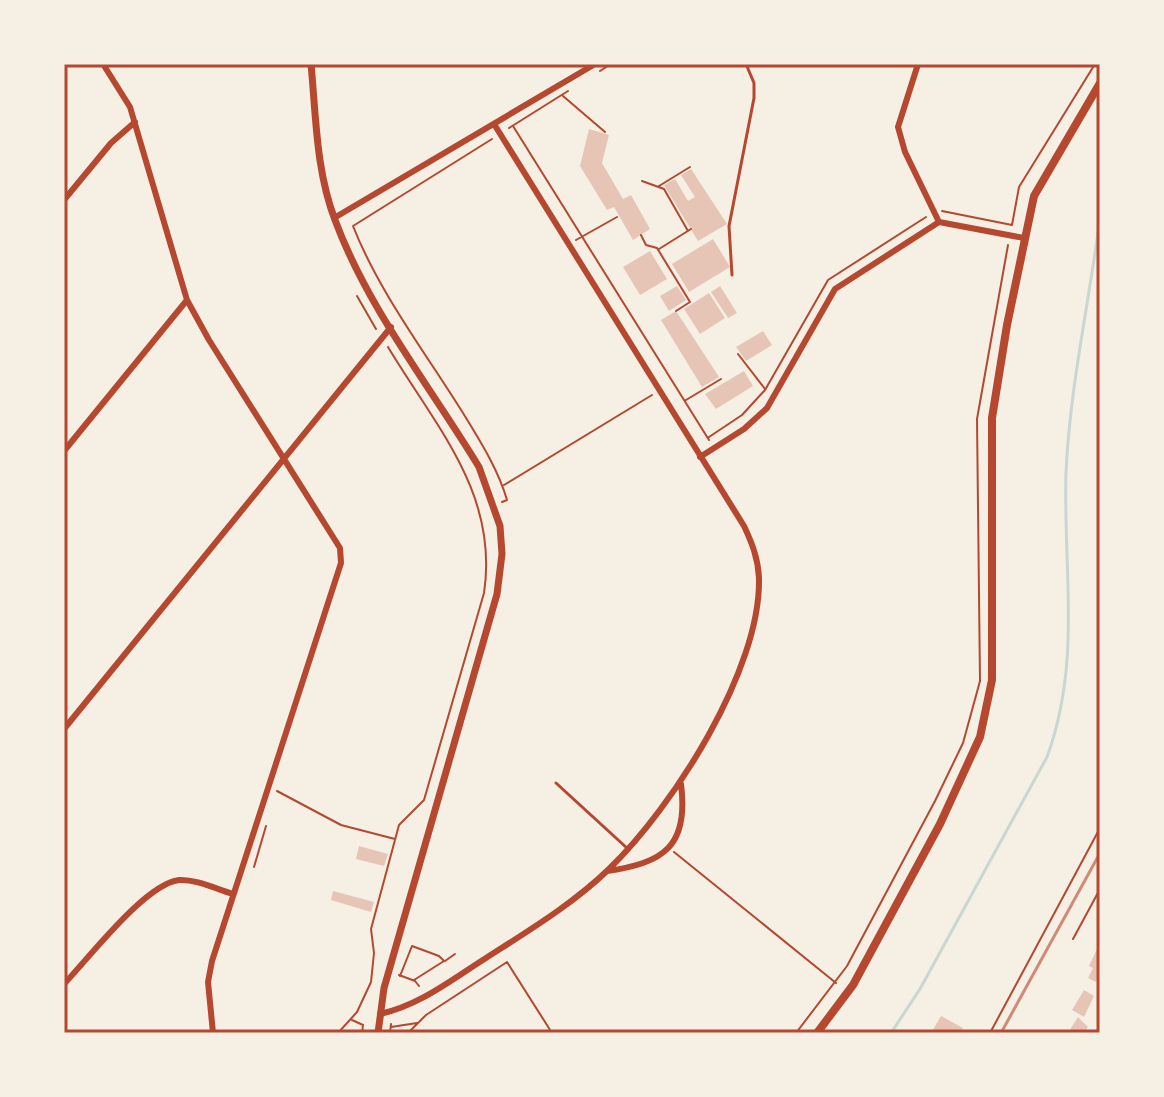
<svg xmlns="http://www.w3.org/2000/svg" width="1164" height="1097" viewBox="0 0 1164 1097" font-family="Manrope,sans-serif">
<style>
.lines{fill:none;stroke-linecap:round;stroke-linejoin:round}
.stream{stroke:#c9d6d2;stroke-width:3}
.building{fill:#e6c5b7}
.path{stroke:#b5482f;stroke-width:2}
.service{stroke:#b5482f;stroke-width:3}
.minor{stroke:#b5482f;stroke-width:6}
.tertiary{stroke:#b5482f;stroke-width:7}
.secondary{stroke:#b5482f;stroke-width:8}
.rail{stroke:#cf8b77;stroke-width:3}
.neatline{fill:none;stroke:#b5482f;stroke-width:3}
</style>
<rect width="100%" height="100%" fill="#f6efe4"/>
<g class="lines">
<path class="stream" d="M891,1033l29,-44 127,-232c35,-96 16,-186 19,-285 4,-86 23,-169 34,-254"/>
</g>
<path class="building" d="M589,129l20,6 -7,28 21,36 8,-4 19,34 -17,11 -19,-33 -7,3 -27,-44z
M691,169l36,55 -29,17 -34,-56 11,-6 13,22 7,-4 -14,-22z
M713,239l17,28 -41,25 -17,-28z
M650,251l17,28 -27,16 -17,-28z
M677,286l9,14 -17,11 -9,-15z
M720,286l17,27 -9,5 -17,-26z
M709,293l16,25 -25,16 -16,-25z
M676,311l43,66 -17,10 -41,-67z
M763,331l9,14 -26,16 -10,-14z
M744,371l9,15 -37,23 -11,-15z
M359,846l29,8 -4,12 -28,-7z
M333,891l41,11 -3,10 -40,-12z
M1097,949l3,24 -4,9 -8,-4 5,-10 -4,-2z
M1084,990l10,6 -10,21 -12,-7z
M941,1016l22,12 -2,5h-30z
M1078,1017l10,10 -4,6h-16z"/>
<g class="lines">
<path class="path" d="M600,71l11,-7
M563,96l42,36
M513,126l196,314
M509,128l59,-37
M492,139l-139,87c26,66 72,126 110,187 17,28 35,56 44,87l-5,2
M642,181l22,8 24,42
M659,186l31,-19
M942,211l70,14 7,-38 76,-123
M641,235l5,10 11,3 33,54 -14,9
M576,240l41,-23
M659,249l32,-20
M357,296l19,33
M738,354l27,35
M686,400l35,-21
M709,437l33,-22 23,-25 63,-110 98,-63
M504,485l148,-90
M277,791l64,34 54,14
M674,852l162,131
M254,867l12,-41
M1073,939l27,-50
M445,961l10,-7
M399,975l16,6 4,5
M400,976l12,-30 27,10 5,5 -30,19
M352,1020l11,5 -1,8
M391,1027l26,-4
M338,1033l19,-21 14,-30 3,-29 -3,-24 28,-104 25,-25 60,-207c15,-99 -48,-166 -96,-246
M390,1033l1,-9
M408,1033l18,-18 81,-53 45,71
M796,1033l51,-67 88,-165 28,-58 17,-62 -3,-262 31,-174
M990,1033l110,-205"/>
<path class="service" d="M732,275l-3,-49 25,-128v-15l-8,-19
M556,783l72,66
M1097,1033l3,-5"/>
<path class="minor" d="M103,64l27,43 57,193 22,40 131,208 1,15 -129,398 -4,21 5,51
M918,64l-20,63 7,25 34,70
M64,200l47,-57 24,-21
M334,218l261,-154
M64,451l123,-151
M700,457l44,-28 23,-21 68,-119 104,-67 85,16
M64,729l327,-402
M607,871c57,-8 82,-25 74,-87
M64,984c24,-25 81,-100 115,-104 17,-1 37,9 54,14
M380,1014c40,-9 71,-34 106,-56 42,-27 87,-54 123,-89 64,-62 152,-199 150,-291 -1,-20 -7,-35 -15,-52l-250,-402"/>
<path class="tertiary" d="M311,64c5,52 5,107 24,156 33,89 95,166 144,247l21,59 2,28 -5,40 -113,394 -6,45"/>
<path class="secondary" d="M817,1033l36,-48 87,-161 40,-87 12,-57v-262l15,-93 27,-129 66,-113"/>
<path class="rail" d="M1001,1033l99,-180"/>
</g>
<rect width="1164" height="1097" fill="none" stroke="#f6efe4" stroke-width="132"/>
<rect x="66" y="66" width="1032" height="965" class="neatline"/>
</svg>
